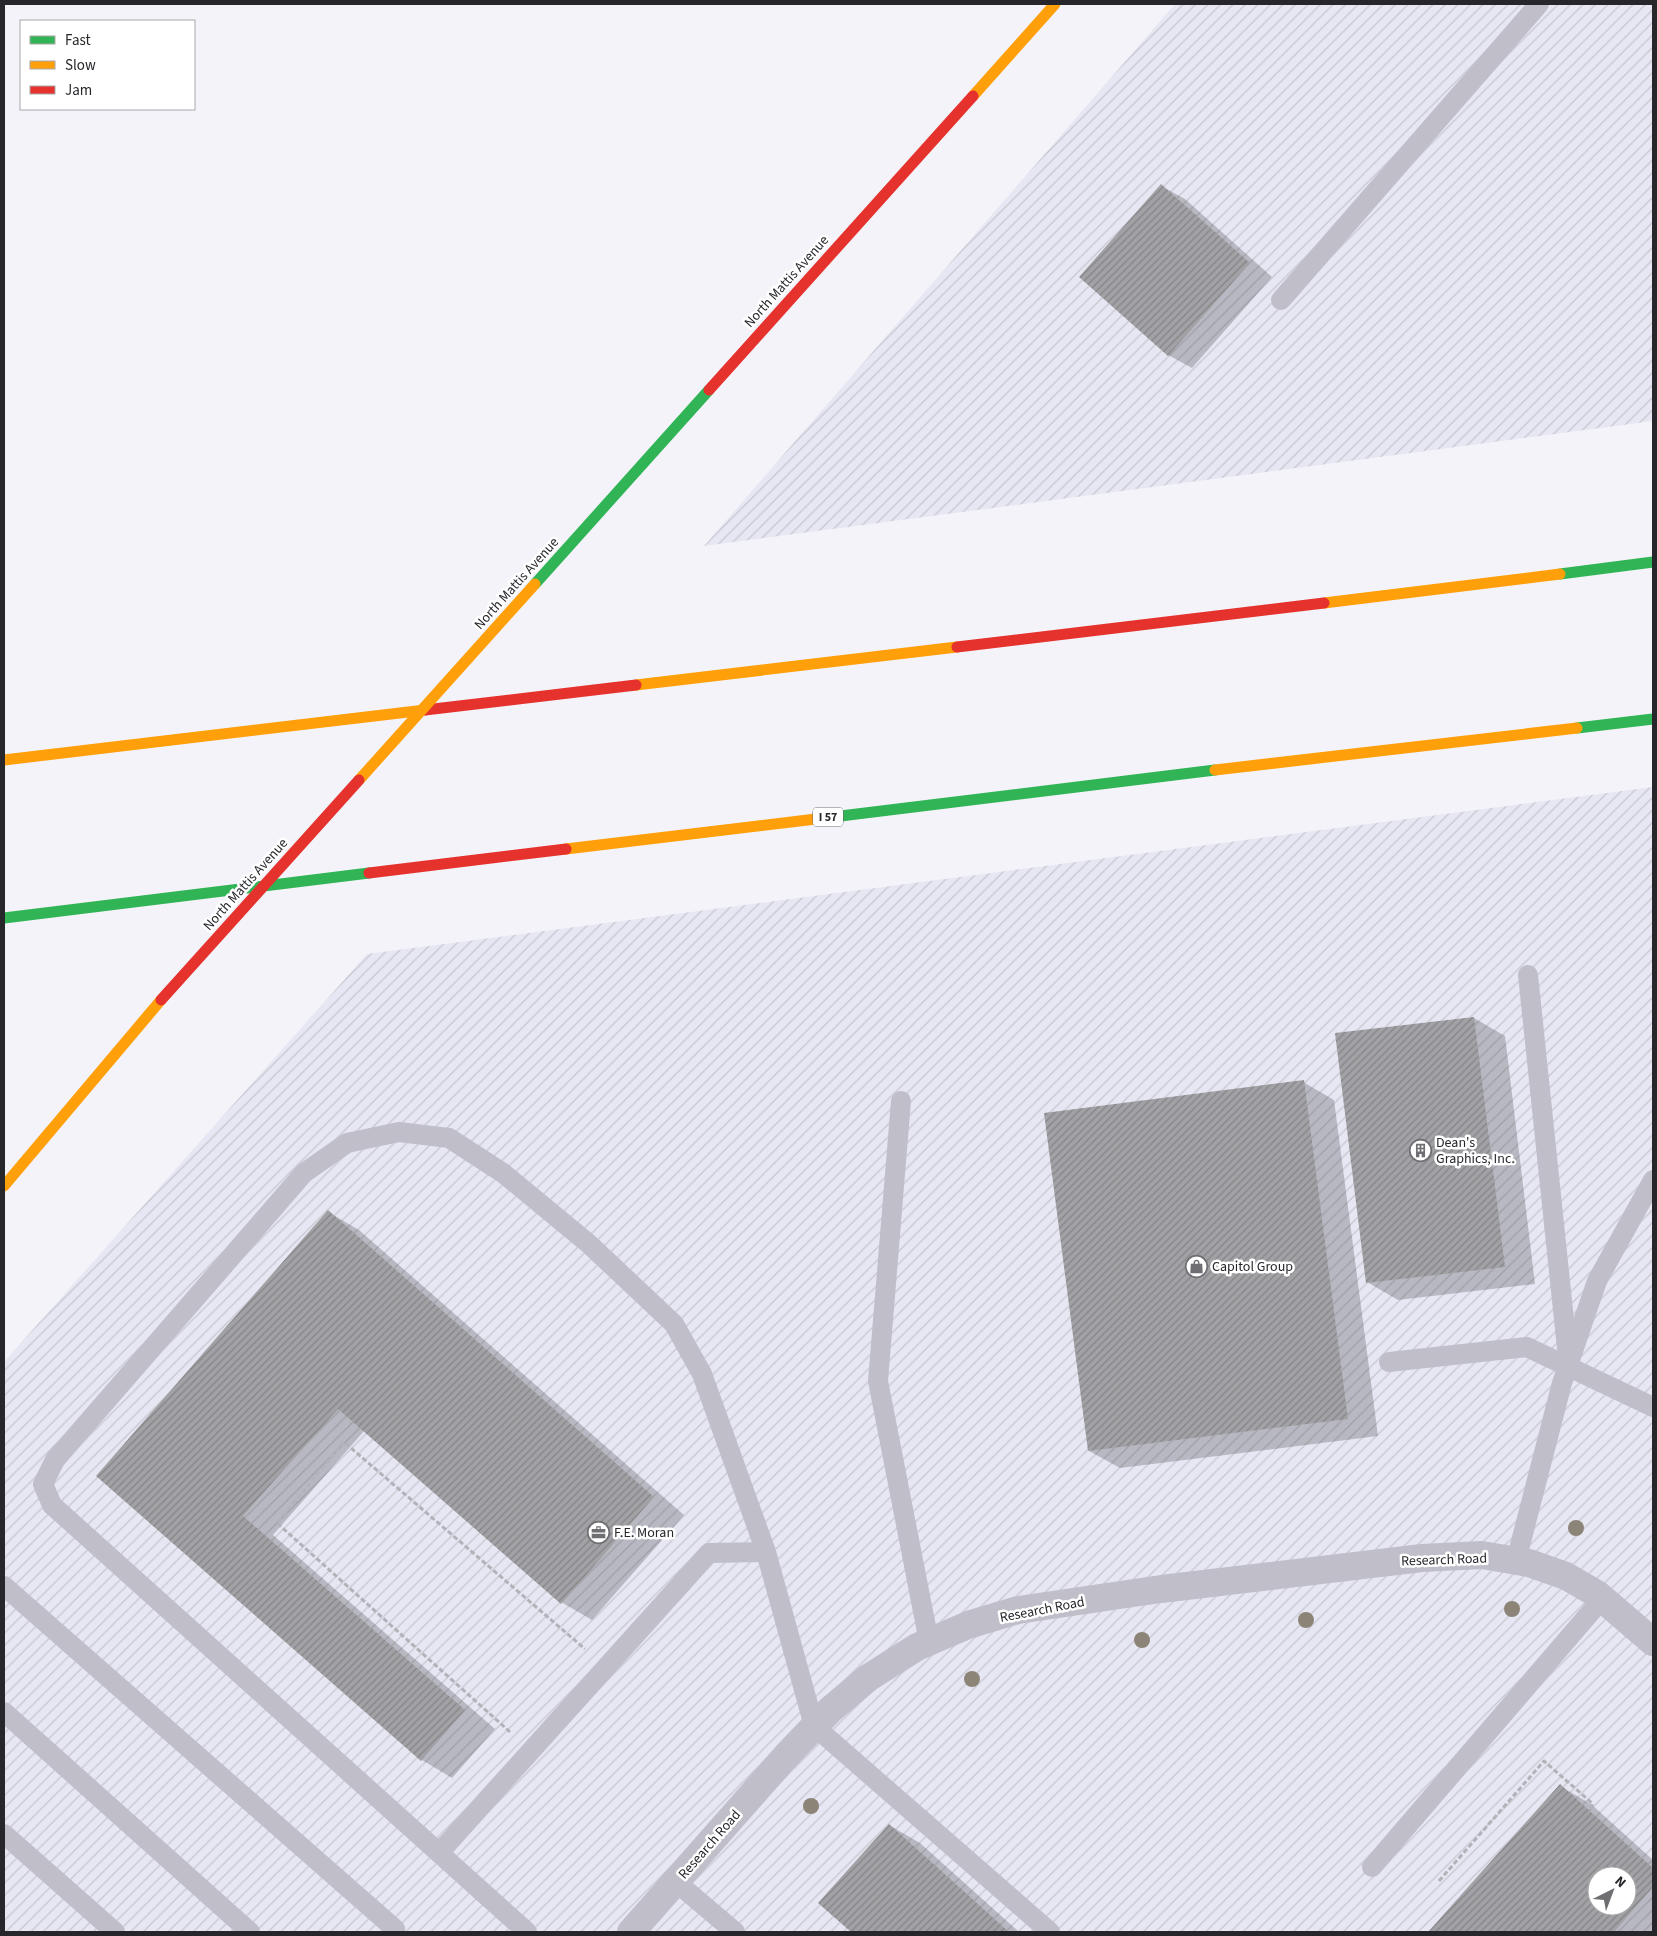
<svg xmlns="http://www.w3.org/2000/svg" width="1657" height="1936" viewBox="0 0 1657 1936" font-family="'Source Sans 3',sans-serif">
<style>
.industrial{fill:url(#industrial-furrows);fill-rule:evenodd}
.shadow{fill:#0003;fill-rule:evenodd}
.building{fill:url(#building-hatch);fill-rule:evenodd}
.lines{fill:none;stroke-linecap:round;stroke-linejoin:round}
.path{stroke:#b2b2b8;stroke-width:3;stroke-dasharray:5 2.5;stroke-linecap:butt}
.lane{stroke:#c0bfc9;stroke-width:20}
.street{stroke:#c0bfc9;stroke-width:28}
.fast{stroke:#30b455;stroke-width:11}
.slow{stroke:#ff9f0a;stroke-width:11}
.jam{stroke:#e5322d;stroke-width:11}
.slow-bridge{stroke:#ff9f0a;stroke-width:11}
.jam-bridge{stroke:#e5322d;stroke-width:11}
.tree{fill:#8c8477}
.labels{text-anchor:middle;stroke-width:5;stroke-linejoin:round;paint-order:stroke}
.shield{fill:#fff;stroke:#68676b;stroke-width:1}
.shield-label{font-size:12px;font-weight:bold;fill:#27262b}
.street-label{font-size:14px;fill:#27262b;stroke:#fff}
.poi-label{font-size:14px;fill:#27262b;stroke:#fff;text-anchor:start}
</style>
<defs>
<pattern id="industrial-furrows" width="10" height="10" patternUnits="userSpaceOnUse" patternTransform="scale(1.25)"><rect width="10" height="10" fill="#e7e7f3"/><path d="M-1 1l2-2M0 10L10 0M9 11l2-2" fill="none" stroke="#c6c6d0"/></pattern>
<pattern id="building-hatch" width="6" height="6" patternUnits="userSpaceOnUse" patternTransform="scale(1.25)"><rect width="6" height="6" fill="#a2a2a6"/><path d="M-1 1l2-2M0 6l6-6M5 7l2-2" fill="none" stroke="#848487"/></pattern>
</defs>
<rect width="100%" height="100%" fill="#f3f3f9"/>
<path class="industrial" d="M1175,4h478v417l-949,125z
M1653,787v1145h-1649v-570l363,-408zM1597,1876h30v30h-30z"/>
<path class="shadow" d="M1161,186l24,13 87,78 -80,91 -24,-13z
M1474,1018l31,18 30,248 -137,16 -31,-18z
M1303,1082l31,18 44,336 -258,32 -31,-17z
M328,1212l31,18 325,285 -92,105 -31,-18 -196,-172 -92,105 222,194 -43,49 -30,-18 -325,-284z
M1560,1786l31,18 62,56v72h-223zM1597,1876h30v30h-30z
M889,1825l31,18 99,89h-166l-33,-29z"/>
<path class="building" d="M1161,184l89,79 -82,93 -89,-79z
M1474,1017l31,250 -139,16 -31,-250z
M1304,1080l44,339 -260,32 -44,-338z
M328,1210l326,287 -93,107 -223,-195 -95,107 222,194 -44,51 -325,-285z
M1560,1784l93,84v19l-39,45h-186zM1597,1876h30v30h-30z
M889,1824l120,108h-158l-33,-29z"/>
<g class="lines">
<path class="path" d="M510,1732l-233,-209 67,-81 241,207
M1439,1881l105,-120 49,43 -3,6"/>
<path class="lane" d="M1281,300l258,-296
M1528,975l40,383
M901,1101l-23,280 51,261
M1389,1362l138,-15 126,60
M1516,1561l46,-178 35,-102 56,-101
M4,1586l391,343v3
M4,1712l246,220
M4,1834l111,98
M439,1853l270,-300 57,-1
M1372,1867l230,-268
M676,1882l59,50
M527,1932l-475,-427 -9,-21 12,-24 249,-287 43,-30 52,-11 50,6 54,35 86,71 85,80 28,50 64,178 48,174 236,206"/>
<path class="street" d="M631,1932l156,-177 43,-45 38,-32 49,-31 51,-22 50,-15 143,-21 261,-31 60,-3 47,8 37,13 31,18 56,48"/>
<path class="fast" d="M1560,574l93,-12
M535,584l174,-194
M1577,728l76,-9
M816,819l399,-49
M4,918l365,-45"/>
<path class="slow" d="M973,96l82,-92
M1324,603l236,-29
M636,685l321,-38
M4,760l421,-50
M1215,770l362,-42
M566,849l250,-30
M4,1186l157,-186"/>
<path class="jam" d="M709,390l264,-294
M957,647l367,-44
M425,710l211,-25
M369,873l197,-24"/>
<path class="slow-bridge" d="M359,780l176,-196"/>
<path class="jam-bridge" d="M161,1000l198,-220"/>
</g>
<g class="tree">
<circle cx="1576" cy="1528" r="8"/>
<circle cx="1512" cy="1609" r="8"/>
<circle cx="1306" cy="1620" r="8"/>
<circle cx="1142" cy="1640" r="8"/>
<circle cx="972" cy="1679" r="8"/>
<circle cx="811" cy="1806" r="8"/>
</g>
<defs>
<symbol id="building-ring" viewBox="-11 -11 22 22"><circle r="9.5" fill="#fff" stroke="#6e6e73" stroke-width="1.5"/><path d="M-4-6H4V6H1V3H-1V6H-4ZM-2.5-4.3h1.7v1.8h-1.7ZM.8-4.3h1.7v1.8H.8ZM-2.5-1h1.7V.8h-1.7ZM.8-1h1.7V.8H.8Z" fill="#6e6e73"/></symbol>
<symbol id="shop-ring" viewBox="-11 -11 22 22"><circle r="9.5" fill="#fff" stroke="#6e6e73" stroke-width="1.5"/><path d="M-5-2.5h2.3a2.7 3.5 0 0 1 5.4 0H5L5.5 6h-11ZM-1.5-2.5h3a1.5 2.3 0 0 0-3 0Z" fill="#6e6e73"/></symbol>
<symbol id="office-ring" viewBox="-11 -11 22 22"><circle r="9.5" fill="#fff" stroke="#6e6e73" stroke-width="1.5"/><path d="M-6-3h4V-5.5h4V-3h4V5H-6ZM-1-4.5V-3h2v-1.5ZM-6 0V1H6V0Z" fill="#6e6e73"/></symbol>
</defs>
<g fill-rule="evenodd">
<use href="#building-ring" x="1408" y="1138" width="25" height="25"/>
<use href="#shop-ring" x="1184" y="1254" width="25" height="25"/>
<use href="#office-ring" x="586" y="1520" width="25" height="25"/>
</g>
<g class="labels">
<rect class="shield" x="813" y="807.5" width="30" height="19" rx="4"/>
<g class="shield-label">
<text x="828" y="821">I 57</text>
</g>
<g class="street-label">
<text transform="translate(786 281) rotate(-48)" y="5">North Mattis Avenue</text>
<text transform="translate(516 583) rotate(-48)" y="5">North Mattis Avenue</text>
<text transform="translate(245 884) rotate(-48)" y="5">North Mattis Avenue</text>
<text transform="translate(1444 1559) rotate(-2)" y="5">Research Road</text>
<text transform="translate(1042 1609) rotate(-11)" y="5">Research Road</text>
<text transform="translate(709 1844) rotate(-49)" y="5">Research Road</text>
</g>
<g class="poi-label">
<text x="1436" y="1147">Dean's<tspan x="1436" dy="16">Graphics, Inc.</tspan></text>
<text x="1212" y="1271">Capitol Group</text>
<text x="614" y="1537">F.E. Moran</text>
</g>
</g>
<rect width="1657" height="1936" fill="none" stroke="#27262b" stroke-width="10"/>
<rect x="20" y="20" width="175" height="90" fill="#ffffff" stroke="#a9a8aa"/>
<rect x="30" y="36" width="25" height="8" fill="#30b455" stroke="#a9a8aa"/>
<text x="65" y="45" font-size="15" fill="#27262b">Fast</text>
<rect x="30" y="61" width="25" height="8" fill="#ff9f0a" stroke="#a9a8aa"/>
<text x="65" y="70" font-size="15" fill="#27262b">Slow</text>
<rect x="30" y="86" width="25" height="8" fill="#e5322d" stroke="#a9a8aa"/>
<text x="65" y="95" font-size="15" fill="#27262b">Jam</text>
<g transform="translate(1612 1891) rotate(42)"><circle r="24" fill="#ffffff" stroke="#a9a8aa"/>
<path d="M0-4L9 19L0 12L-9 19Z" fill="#6e6e73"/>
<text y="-8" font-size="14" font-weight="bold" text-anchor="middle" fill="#27262b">N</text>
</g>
</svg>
